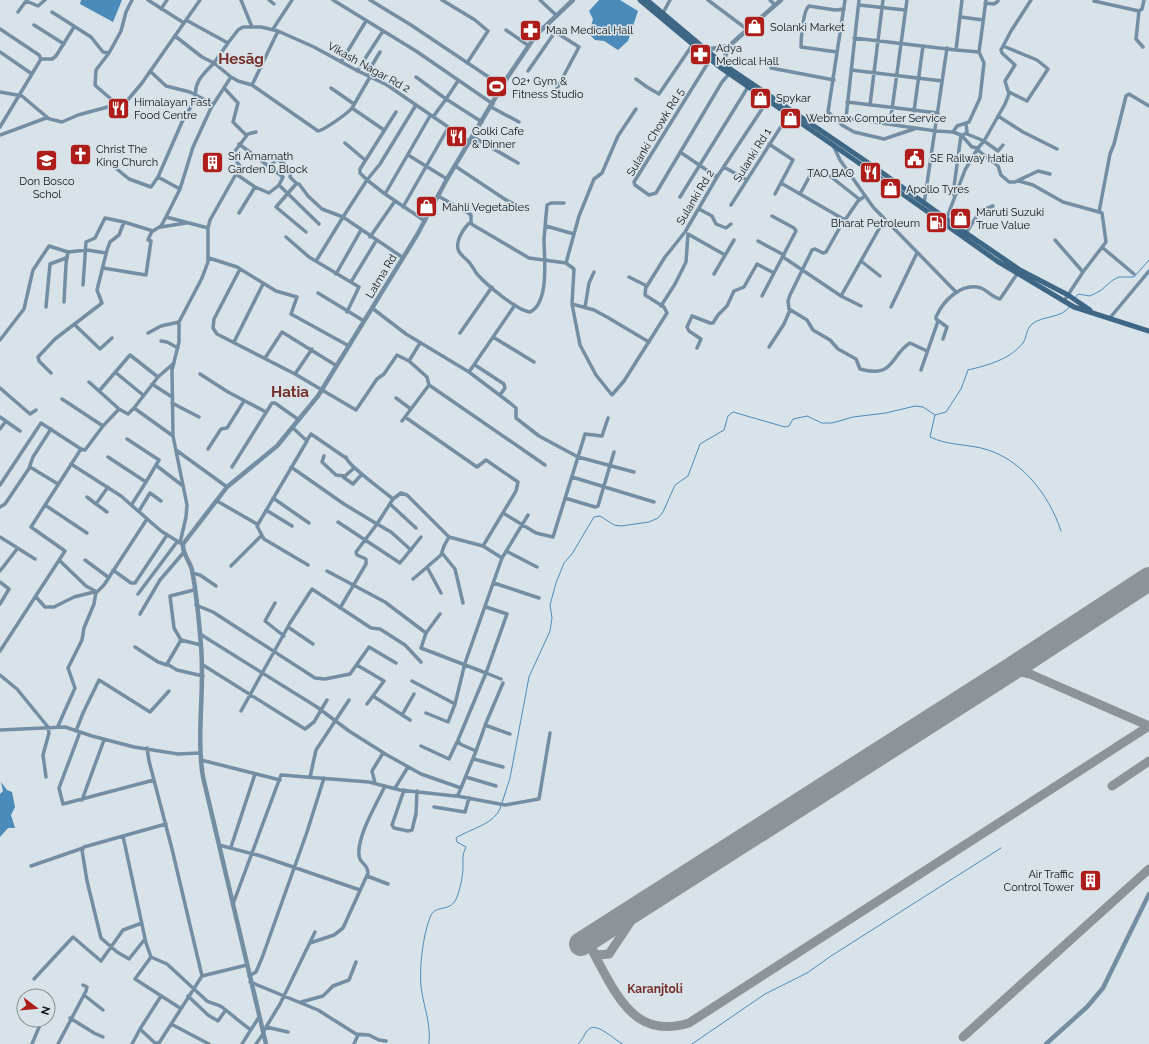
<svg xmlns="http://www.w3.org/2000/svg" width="1149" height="1044" viewBox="0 0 1149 1044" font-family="Raleway,sans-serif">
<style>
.water{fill:#4a8bba}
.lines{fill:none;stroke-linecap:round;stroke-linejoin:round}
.stream{stroke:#4a8bba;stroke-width:1}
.taxiway{stroke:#8c949a;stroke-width:9}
.runway{stroke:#8c949a;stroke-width:24}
.minor{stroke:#738ea3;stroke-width:3.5}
.tertiary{stroke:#738ea3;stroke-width:4.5}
.secondary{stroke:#3e6685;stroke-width:5}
.labels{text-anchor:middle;stroke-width:3.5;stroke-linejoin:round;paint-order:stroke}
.poi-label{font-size:11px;fill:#0f1315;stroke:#d8e2e9;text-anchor:start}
.street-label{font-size:11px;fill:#0f1315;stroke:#d8e2e9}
.neighbourhood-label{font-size:12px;font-weight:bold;fill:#752f28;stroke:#d8e2e9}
.district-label{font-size:15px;font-weight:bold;fill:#752f28;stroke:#d8e2e9}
</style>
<rect width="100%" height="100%" fill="#d8e2e9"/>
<path class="water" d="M81,0h41l-9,22 -33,-18z
M599,0h21l18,11 -10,30 -10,9 -14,-9 -9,-1 -6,-6 4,-15 -4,-8z
M1,782l6,8 5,2 3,15 -4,8 4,13h-7l-8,9v-43l3,-3z"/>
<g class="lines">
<path class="stream" d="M1076,297l2,-3 12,2 10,-5 13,-11 6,-3h15l15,-17
M935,415l-5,22c17,8 33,7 51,11 39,9 68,46 80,83
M502,803l8,-25 19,-101 21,-46 2,-13 -2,-13 6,-22 8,-20 8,-9 22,-37 6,-1 14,9 7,1 28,-4 9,-4 5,-6 12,-27 13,-9 12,-32 24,-14 4,-14 5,-4 52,15 4,-1 4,-7 14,-3 15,7h10l21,-6 33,-4 29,-7 8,1 12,8 11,-3 15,-23 7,-19c20,-5 41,-10 55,-27 4,-6 3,-14 9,-19 11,-9 30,-5 38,-18
M429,1044c2,-18 -4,-34 -7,-51 -4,-20 1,-60 9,-78 6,-11 20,-2 26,-18 3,-8 6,-21 6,-30 0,-8 -1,-12 3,-20l-9,-5 -1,-4c15,-10 39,-13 45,-32
M578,1044c5,-4 7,-12 11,-15 9,-7 26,12 34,15
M692,1044l73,-50 42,-21 24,-17 170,-108"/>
<path class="taxiway" d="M1027,659l-1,9 4,6
M1010,670l20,4 119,52
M1112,786l37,-25
M614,924l-16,1 -8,10 -1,8c5,12 12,24 18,35 19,35 40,58 82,45l460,-297
M593,951l4,4 12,-1 30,-45 8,-6
M963,1037l186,-168"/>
<path class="runway" d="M581,944l429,-274 139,-91"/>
<path class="minor" d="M148,0l36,23
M241,0l11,27
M269,0l5,4
M333,0l83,51 77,53
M370,0l41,25 91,61
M442,0l33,20 13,11 -21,32
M540,0l17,16
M708,0l40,30
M770,0l5,5
M845,0l-17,112 14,13 12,7 30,7 30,-10
M859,0l-13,118 90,13 17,1 8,3 -8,59
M1094,1l45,10 3,-2 2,-9
M985,3l9,1 4,-3
M859,5l46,5
M161,9l6,-9
M1139,11l-3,28 7,8
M18,12l8,-11 12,5 7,-6
M52,12l39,25 12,15 6,1
M663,13l7,-13
M961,17l22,3
M186,20l42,23 10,-13 5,-3h18l17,4 36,16 42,23 31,15 83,57
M34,25l30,19
M546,26l33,21 -25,47
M0,29l39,26 2,4 -41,68
M273,29l19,-29
M506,30l23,16
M854,38l102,12 6,-50
M228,43l-14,20 17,14
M1003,46l34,14 11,9 -21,32 -18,-9
M0,52l32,22
M837,52l-36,-5c0,-8 2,-37 8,-41l26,4 9,-1
M979,52l7,-52
M711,58l-77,124 1,3 14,10 7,-2 66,-111 7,-8
M41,59h11l4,-3 18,-29
M341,62l25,-41
M771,68l63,12
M851,70l91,11
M150,71l16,15 24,6 23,12
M357,71l26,-40
M528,71l27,-39
M368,75l2,1 2,-5 -1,-4 9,-15
M370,77l-18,31 32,22
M416,77l30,22 -13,18
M636,79l11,8 12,7 34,-50
M458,81l-12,18 36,23
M252,85l66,46c6,-1 29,-17 34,-23
M224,88l14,15 -5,19 13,13
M331,88l23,16
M0,92l22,4 26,22
M847,102l91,11
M118,105l-21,-18 -2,-2 1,-15 13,-17 12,-22 5,-19 6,-12
M870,105l13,-105
M491,107l28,15
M914,111l9,-65
M396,112l-36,57v4l7,7 13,-16 36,-59
M998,116l25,16 34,17
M890,124l17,-124
M953,132l4,-6 12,-4 11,-24 4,-35 -5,-11 -23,-2
M967,132v2l17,7 -6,7 1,3 19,15 3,9 8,7h6l23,-11 12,3
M0,135l46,-17 16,4 16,-7 48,-13 16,-19 58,-83
M473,137l45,26
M345,143l20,17
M239,144l44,33 -4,8 -10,8 -14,-6
M769,144l24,16 -18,34
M833,145l7,15 33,47 83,85
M1003,145l-5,6 -14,-10 21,-37 4,-10 -4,-13 10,-16 -13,-12 -1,-3 10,-19 20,-31
M680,152l37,25
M408,155l39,24
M107,161l22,18 22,8 7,-10 22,12
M270,166l7,-7 14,10 -1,8 7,7
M455,166l51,34 20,10
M724,167l23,13
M236,174l4,-8 -6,-8 1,-7 13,-17 8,-2
M830,176l29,23
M158,177l24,-55 14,-24c-3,-15 7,-24 18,-35l-12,-6 -27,-21
M1019,181l14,4 30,17 36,10
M781,183l64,37 13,-19 7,-5
M279,185l40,39
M385,194l40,27
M800,194l13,-24
M438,196l29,16 4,3v8l2,2 56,33 37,5 13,-47 15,-37 8,-6 16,-37 18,-27
M680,197l68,-110
M924,204l23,-156
M731,205l58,-91
M403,207l45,-79
M699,209l13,7 4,8 10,4 5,-4
M166,217l14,-28 13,-42 18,-39 20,-31 7,4 14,4 26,-54
M844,220l-18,32 -3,1 -8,-4 -3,1 -22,45 -2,6 1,8 18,11 6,10 17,10 8,9 18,10 4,10c35,10 30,-14 50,-26l17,8
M946,220l19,-50 13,-22 -6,-1 -10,-11 5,-4 -1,-8
M471,222c-7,5 -15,18 -13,27 1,5 7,9 10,12 4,4 6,9 9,13 10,11 39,36 53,38 20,-10 14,-55 14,-73 1,-11 2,-23 3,-34l4,-2h13
M546,226l28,8
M161,227l25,-4
M306,232l-30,-25 20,-23h3l9,12 14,13 21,8 24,-37 18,14 45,-78
M966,233l14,-22 13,-5
M688,234l37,21
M286,237l23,20 50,30 -12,25
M370,237l25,-36
M1055,240l28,32
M758,241l26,14
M1103,248l31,26
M783,257l58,39
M209,258l28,9 39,24 21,6 -6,17 58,32
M316,261l27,-44 59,40
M861,261l19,15
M566,263l8,6 -2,35 22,6 13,7 42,25
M103,268l43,7 5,-34 -3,-1 4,-9
M240,269l-26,50 -1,9 4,6 78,40 61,36 21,-31 7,-5 13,-19 12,6
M336,274l25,-44
M714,274l20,-34
M629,277l18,9 18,-29 20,-25 32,-55 51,-77
M351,282l25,-41
M83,285l3,-43 9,-4 10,-20 19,4
M318,293l46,28
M762,296l34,-65 -2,-3 -22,-12
M1064,301l19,-29 23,-30 -4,-29 -3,-1 11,-58 4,-10 12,-48 3,-2 20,12
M64,302l2,-38 2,-12 19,-2 19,3
M572,304l8,41 16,30 16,20 12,-14 43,-68 -3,-6 -19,-12 1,-9
M661,306l14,-22 11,-22 2,-28
M861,306l-20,-10 43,-76
M46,307l4,-43 16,-6
M585,307l4,-24 5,-11
M891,307l26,-54
M372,308l34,26 63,38 41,31 6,5v10l23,18 39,21 -25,80 -17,-4 -33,-20
M1109,319l40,-48
M75,325l25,24 12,-11
M148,333l13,-7 18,-4
M460,333l32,-46
M493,337l41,25
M943,339l4,-12 -11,-8v-2c7,-16 25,-35 45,-29 7,3 12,10 19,11l17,-25
M0,340l24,-31 9,-39 16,-24 19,6
M161,341l6,1 11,6
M234,342l29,-58
M769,347l15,-23 6,-14
M697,348l4,-9 -12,-8 -2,-4 5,-11 18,7h3l5,-8 9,-9 7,-15 10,-4 13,-23 17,9
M265,358l17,-26 55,34
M475,365l29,19 1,4 -5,7
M921,370l17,-49
M115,372l28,23
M469,372l46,-67
M51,373l-12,-12 -1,-4 17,-18 47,-36 -5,-13 10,-40 3,-8 9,-7 5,-13 29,9 8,-5 5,-9 42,11
M200,374l28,18 38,20
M295,374l17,-25
M89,382l30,27 -16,17
M152,384l20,13
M429,385l116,80
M0,388l30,26 6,-4
M100,390l30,-35 28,22
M396,398l15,11
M172,403l27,14
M134,408l24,-31 16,-14
M119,409l9,5 6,-6 39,28 14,69 -1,12 -6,26
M0,417l20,14
M608,418l-6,18 -17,-2 -7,23 56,15
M402,421l27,-36 -2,-8 -18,-16 11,-18
M293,428l14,13 -50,85 7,13 44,26
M0,429l6,-8
M173,436l-1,-66 7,-28v-20l23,-44 6,-16v-34l2,-8 26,-46 19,13 -16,26
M127,439l32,21 -13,22
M307,440l4,-6 35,24
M208,449l13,-20 6,-1 17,-27
M176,450l51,37
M324,456l-2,6 14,13 9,1 9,-8
M108,457l38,25 -14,22
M346,457c1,8 39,35 47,42l8,-6 6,2 42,42 34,9 33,-55 2,-9 -32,-22 -9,7 -72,-50
M71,464l50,32 40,35 21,13
M157,466l26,20
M232,467l40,-64h3l24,17
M291,467l53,37 33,20 -21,28 1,3 9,4v5l-26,44
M29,468l4,-11 18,-28
M343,477l10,7 9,-10
M572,477l82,25
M0,485l41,-62 40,26 4,1 18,-24 -41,-27
M87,497l9,7
M273,498l36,25
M565,498l30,9 3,-1 16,-54
M393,499l-16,25 14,8 20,18
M217,501l40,23
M390,504l26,24
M45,505l42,28
M0,507l5,-3 25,-37 28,17
M266,510l26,16
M139,511l11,-18 11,8
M107,512l-11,-8 12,-17
M338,522l62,41 21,-26
M0,537l35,22
M483,546l19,12 26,-43
M506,551l31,16
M442,553l13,16 8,34
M59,560l27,26 11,6 7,-7 43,-66
M85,560l23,17
M231,566l30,-30
M113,570l18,13h4l32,-48
M0,571l17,-22
M327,571l58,31 41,31
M192,573l8,2 16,11
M413,579l13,-11
M0,582l9,7 -9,15
M494,583l45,15
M441,593l-14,-26 14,-12 3,-9 5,-9
M138,594l39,-52
M36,597l9,10h9l20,-10 20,-5
M275,603l-10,18 19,15
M196,605l17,7 102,66 10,1 25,-5 19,-27 27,16
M486,607l21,7 -21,59 15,6
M140,614l20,-34 24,-28
M288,627l25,17
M200,634l117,73 32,24 38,24 34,19 40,14 15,-37 -16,-7 -2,-4 28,-67 -65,-25 5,-15 14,-19
M181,640l-7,-12 -4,-32 24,-6
M201,645l-20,-5 -14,24 10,6 26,6
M135,647l23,15 9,3
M0,651l65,-100 -34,-24 50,-78
M203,665l102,64 9,-7 13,-22
M357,665l27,16 -17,23
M0,675l17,14 31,38 1,6 -6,22 3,22
M412,681l43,23
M373,696l37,24
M241,711l49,-88 22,-34 59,39 9,1 25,16 16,17
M426,713l22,9 7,-18 10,-41 37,-105
M402,715l12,-21
M485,725l25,9
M58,726l17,-38 -7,-20 14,-28 2,-12 10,-24 2,-12
M0,730l65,-3 27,9 42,11 44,7 22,-1
M76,731l7,-18 16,-33 51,32 19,-21
M80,732l-21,56 4,16 91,-24
M421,746l28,13 8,-17
M147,748l2,13 23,88 30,127
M476,751l10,-28 17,-40
M474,759l29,8
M201,760l79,20
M310,777l6,-27 33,-50
M466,777l30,9
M375,783l-3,-12 11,-18
M395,788l13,-21
M404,790l-12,35 2,3 14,3 4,-1 4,-16 1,-23
M457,796l48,9 34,-6 11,-66
M82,800l22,-60
M434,807l31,5 4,-14
M123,836l23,107 5,14
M219,845l42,11 99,34
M231,847l24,-73
M31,866l52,-18
M367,876l21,8
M233,904l48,-129 88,7 31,8 55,6 3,-1 3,-7
M145,939l-16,20 -12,-7 -16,-14 -14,-57 -5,-31 2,-3 7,-2 75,-21
M310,943l24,-8 9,-7 25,-55c0,-9 -9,-10 -9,-18 -2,-19 18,-52 26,-69
M151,957l16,7 40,37c5,3 11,3 15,6 10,8 19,16 29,23
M151,957l-16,22 45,29
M249,976l7,-4 6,-14 45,-126 17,-54
M34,979l39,-42 28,24 22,-31 19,-7
M250,982l68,28 38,24 13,1 10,5 7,1
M84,995l19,15
M188,996l20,19 10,6 7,-10
M301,1002l22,-6 10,-10 16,-6 7,-18
M48,1009l4,-7
M70,1018l24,15 9,4
M171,1024l38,20
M266,1027l22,5
M140,1029l21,-33
M263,1032l17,-28 35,-72
M32,1044l10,-24
M58,1044l28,-53 1,-4 -4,-2
M132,1044l8,-15 15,14h4l43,-67 45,-11
M242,1044l17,-27
M256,1044l7,-10
M354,1044l4,-9"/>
<path class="tertiary" d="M704,50l25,-4 52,-46
M721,67l8,-21
M266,1044l-63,-267c-7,-43 2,-87 -2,-131 -2,-25 -4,-51 -9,-76 -2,-9 -10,-16 -9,-26l44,-57 50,-41 41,-50 99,-161 30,-56 60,-101 29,-43 37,-35
M1046,1044l41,-37 16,-19 46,-94"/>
<path class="secondary" d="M640,0l81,68 135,93 141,100 77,46 75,24
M647,0l76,64 147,100 96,69 54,37 48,25 22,15"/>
</g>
<defs>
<symbol id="shop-square" viewBox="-11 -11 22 22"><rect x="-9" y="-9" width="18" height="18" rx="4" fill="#ae1d19" stroke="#d8e2e9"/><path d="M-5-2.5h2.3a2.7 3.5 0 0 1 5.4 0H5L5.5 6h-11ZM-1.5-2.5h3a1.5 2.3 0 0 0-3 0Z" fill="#fff"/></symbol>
<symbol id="pharmacy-square" viewBox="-11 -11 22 22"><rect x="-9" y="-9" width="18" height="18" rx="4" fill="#ae1d19" stroke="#d8e2e9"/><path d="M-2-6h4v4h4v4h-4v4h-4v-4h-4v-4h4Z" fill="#fff"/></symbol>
<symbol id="stadium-square" viewBox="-11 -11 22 22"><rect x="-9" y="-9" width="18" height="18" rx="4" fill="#ae1d19" stroke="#d8e2e9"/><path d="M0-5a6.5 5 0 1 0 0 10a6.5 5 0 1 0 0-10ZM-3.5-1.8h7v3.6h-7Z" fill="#fff"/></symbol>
<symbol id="restaurant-square" viewBox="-11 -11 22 22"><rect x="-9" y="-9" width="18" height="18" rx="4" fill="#ae1d19" stroke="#d8e2e9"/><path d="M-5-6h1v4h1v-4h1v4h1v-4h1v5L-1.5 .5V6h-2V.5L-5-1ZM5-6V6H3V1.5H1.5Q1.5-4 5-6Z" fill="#fff"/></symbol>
<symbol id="church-square" viewBox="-11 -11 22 22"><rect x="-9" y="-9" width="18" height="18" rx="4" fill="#ae1d19" stroke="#d8e2e9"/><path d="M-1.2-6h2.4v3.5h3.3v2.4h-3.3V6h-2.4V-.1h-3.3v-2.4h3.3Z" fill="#fff"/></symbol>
<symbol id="civic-square" viewBox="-11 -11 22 22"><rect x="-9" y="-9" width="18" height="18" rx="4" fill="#ae1d19" stroke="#d8e2e9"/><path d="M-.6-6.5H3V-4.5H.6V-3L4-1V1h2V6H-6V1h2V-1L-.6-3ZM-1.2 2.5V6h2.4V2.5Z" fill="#fff"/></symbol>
<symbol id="school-square" viewBox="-11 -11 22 22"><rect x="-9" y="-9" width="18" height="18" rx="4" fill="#ae1d19" stroke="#d8e2e9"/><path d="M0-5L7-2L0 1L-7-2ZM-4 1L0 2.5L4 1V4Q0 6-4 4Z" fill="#fff"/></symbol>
<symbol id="building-square" viewBox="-11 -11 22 22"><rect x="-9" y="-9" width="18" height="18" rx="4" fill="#ae1d19" stroke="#d8e2e9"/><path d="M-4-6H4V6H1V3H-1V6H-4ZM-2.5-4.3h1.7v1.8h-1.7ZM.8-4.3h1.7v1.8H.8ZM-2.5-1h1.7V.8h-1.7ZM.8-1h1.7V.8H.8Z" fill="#fff"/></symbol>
<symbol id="fuel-square" viewBox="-11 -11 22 22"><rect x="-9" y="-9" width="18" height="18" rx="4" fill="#ae1d19" stroke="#d8e2e9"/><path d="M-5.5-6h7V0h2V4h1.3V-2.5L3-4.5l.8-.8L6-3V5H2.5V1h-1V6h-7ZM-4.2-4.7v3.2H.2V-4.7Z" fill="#fff"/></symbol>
</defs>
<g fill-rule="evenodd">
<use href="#shop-square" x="742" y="14" width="25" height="25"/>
<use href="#pharmacy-square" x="518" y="18" width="25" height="25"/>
<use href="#pharmacy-square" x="688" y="42" width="25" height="25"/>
<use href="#stadium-square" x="484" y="74" width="25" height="25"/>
<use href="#shop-square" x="748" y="86" width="25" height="25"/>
<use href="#restaurant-square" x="106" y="96" width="25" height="25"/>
<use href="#shop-square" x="778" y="106" width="25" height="25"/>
<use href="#restaurant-square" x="444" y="124" width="25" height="25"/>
<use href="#church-square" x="68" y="142" width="25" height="25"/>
<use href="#civic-square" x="902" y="146" width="25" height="25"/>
<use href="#school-square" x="34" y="148" width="25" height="25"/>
<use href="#building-square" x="200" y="150" width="25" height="25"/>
<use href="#restaurant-square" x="858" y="160" width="25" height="25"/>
<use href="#shop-square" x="878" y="176" width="25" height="25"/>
<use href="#shop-square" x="414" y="194" width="25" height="25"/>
<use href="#shop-square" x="948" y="206" width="25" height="25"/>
<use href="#fuel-square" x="924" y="210" width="25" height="25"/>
<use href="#building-square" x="1078" y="868" width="25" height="25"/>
</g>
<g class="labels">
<g class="poi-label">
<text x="770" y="31">Solanki Market</text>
<text x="546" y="34">Maa Medical Hall</text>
<text x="716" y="52">Adya<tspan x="716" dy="13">Medical Hall</tspan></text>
<text x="512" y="85">O2+ Gym &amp;<tspan x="512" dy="13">Fitness Studio</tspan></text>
<text x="776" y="102">Spykar</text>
<text x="134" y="106">Himalayan Fast<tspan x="134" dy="13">Food Centre</tspan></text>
<text x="806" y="122">Webmax Computer Service</text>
<text x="472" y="135">Golki Cafe<tspan x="472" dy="13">&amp; Dinner</tspan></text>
<text x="96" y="153">Christ The<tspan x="96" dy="13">King Church</tspan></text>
<text x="228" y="160">Sri Amarnath<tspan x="228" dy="13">Garden D Block</tspan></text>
<text x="930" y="162">SE Railway Hatia</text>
<text x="854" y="177" text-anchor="end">TAO BAO</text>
<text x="47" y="185" text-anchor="middle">Don Bosco<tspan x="47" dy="13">Schol</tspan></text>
<text x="906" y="193">Apollo Tyres</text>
<text x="442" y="211">Mahli Vegetables</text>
<text x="976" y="216">Maruti Suzuki<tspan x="976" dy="13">True Value</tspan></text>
<text x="920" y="227" text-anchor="end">Bharat Petroleum</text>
<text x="1074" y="878" text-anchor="end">Air Traffic<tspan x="1074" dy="13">Control Tower</tspan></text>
</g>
<g class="street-label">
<text transform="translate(369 67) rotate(29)" y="4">Vikash Nagar Rd 2</text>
<text transform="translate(655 132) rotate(-59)" y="4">Sulanki Chowk Rd 5</text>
<text transform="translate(752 155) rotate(-58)" y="4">Sulanki Rd 1</text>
<text transform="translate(695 197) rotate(-59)" y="4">Sulanki Rd 2</text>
<text transform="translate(381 276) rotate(-59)" y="4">Latma Rd</text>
</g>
<g class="neighbourhood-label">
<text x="655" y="993">Karanjtoli</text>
</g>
<g class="district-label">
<text x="241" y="64">Hesāg</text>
<text x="290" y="397">Hatia</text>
</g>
</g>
<g transform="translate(36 1008) rotate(106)"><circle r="19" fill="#d8e2e9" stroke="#888f94"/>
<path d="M0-3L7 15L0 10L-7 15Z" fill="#ae1d19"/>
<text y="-6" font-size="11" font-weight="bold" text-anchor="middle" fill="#0f1315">N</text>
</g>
</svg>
